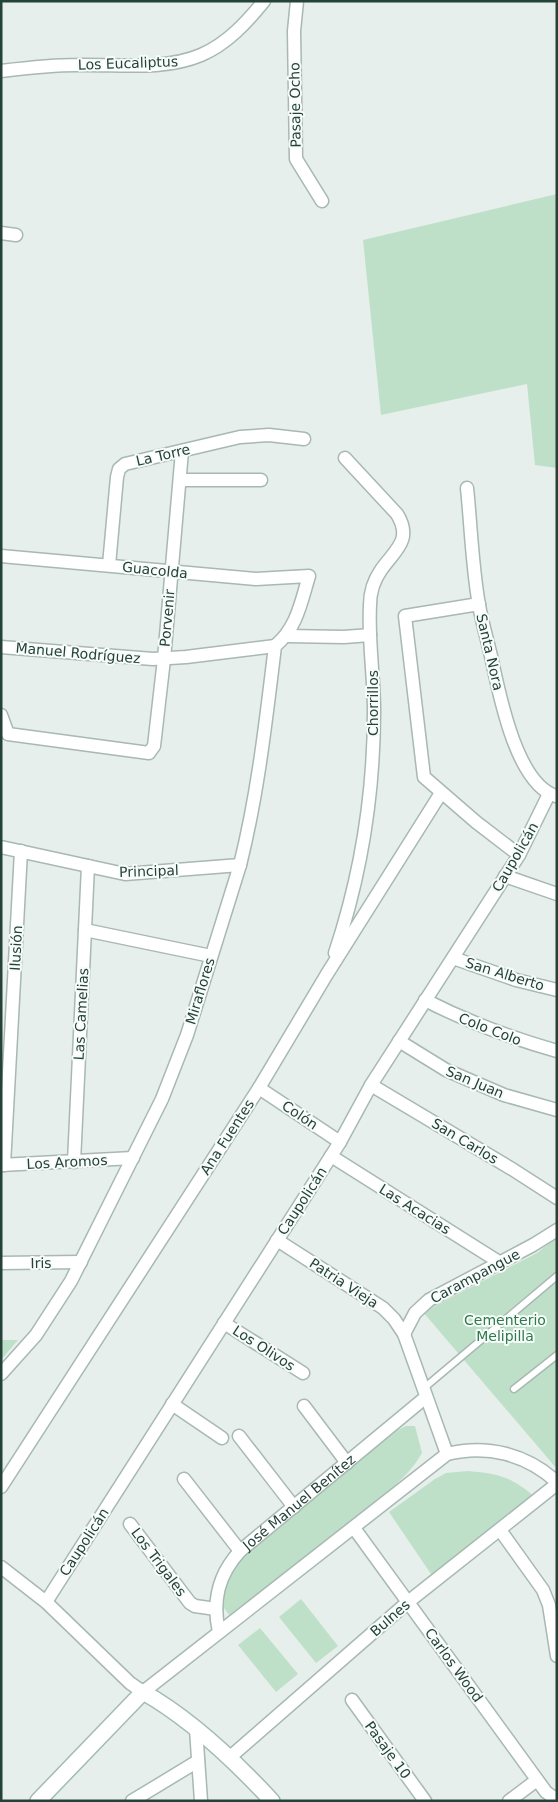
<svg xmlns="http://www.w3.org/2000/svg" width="558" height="1802" viewBox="0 0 558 1802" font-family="'DejaVu Sans',sans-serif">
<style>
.green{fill:#bfe0c8}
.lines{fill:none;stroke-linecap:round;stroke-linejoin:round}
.lane-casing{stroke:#a8b8b2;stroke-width:9}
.street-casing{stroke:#a8b8b2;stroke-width:15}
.secondary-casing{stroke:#a4bbb3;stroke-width:18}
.lane{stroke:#fff;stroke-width:6}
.street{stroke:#fff;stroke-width:12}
.secondary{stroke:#fff;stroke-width:15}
.labels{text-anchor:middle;stroke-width:4;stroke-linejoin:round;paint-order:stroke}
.street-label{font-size:14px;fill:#24423a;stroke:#f7fbf9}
.park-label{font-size:14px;fill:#2d7a4b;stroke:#f7fbf9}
</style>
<rect width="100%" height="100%" fill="#e6efeb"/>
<path class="green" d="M557,194v274l-22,-3 -8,-81 -146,31 -18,-175z
M557,1237v232l-134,-157 114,-59z
M1,1340h17l-17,20z
M406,1426h9l7,27c-14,25 -38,41 -59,59 -44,35 -89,69 -134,103l-7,-10 1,-15 5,-13 11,-15 46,-43 113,-89z
M468,1471c32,3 45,6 69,28l-104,78 -44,-65 46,-33 11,-6z
M301,1599l37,47 -22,17 -37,-46z
M260,1628l38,46 -22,18 -38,-47z"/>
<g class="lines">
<defs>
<path id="lane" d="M424,1388l133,-112
M514,1389l43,-34"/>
<g id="street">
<path d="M297,1l-3,30 2,128 26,42"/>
<path d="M1,71c25,-3 51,-6 76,-6 40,-1 86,6 124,-10 26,-11 46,-33 63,-54"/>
<path d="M1,233l15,2"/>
<path d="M180,480h81"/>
<path d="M467,488c4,38 5,78 12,117 3,17 8,34 12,51 8,37 25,128 65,140"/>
<path d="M1,556l255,23 53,-3c-8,26 -12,52 -34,70 -9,74 -17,147 -35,219l-53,170 -25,64 -91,182 -35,54 -35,39"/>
<path d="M109,565l8,-88 2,-8 6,-5 115,-27 29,-2 35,4"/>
<path d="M479,604l-74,12 19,161 52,45 43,33"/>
<path d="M287,636l57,1 26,-2"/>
<path d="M1,647l152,12 33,-2 89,-11"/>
<path d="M1,715l7,19 141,19 5,-7 10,-87 18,-208"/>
<path d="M1,847l124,27 115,-9"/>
<path d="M505,876l52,18"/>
<path d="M85,930l126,26"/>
<path d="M335,953c26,-78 39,-160 39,-242 0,-35 -6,-71 -4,-106 0,-12 4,-25 11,-35 14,-20 32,-30 16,-56l-52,-56"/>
<path d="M453,958l63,22 41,10"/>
<path d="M425,1000c43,22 86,38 132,51"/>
<path d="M399,1041l47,29 58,25 53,15"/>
<path d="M371,1085l141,84 45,29"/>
<path d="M259,1088l81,54"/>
<path d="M331,1156l168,106"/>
<path d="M74,1162l14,-296"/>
<path d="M1,1165l132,-7"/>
<path d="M4,1165l17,-314"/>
<path d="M277,1240l106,68 11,11 10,15 43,120"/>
<path d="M1,1263l80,-1"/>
<path d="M224,1323l79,50"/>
<path d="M404,1334l11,-21 14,-13 104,-55 24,-15"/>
<path d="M172,1404l50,34"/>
<path d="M304,1406l43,57"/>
<path d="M239,1436l55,71"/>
<path d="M184,1479l56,72"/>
<path d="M1,1487l258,-399 68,-114 114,-181"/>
<path d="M130,1524l60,79 5,3 21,3"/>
<path d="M354,1528l192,264 11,8"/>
<path d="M500,1530l43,60 6,15 8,51"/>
<path d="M1,1567l45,35 84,81 13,9 304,-238c40,-10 79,0 110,28"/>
<path d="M46,1602l294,-460 31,-57 148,-230 30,-61"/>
<path id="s1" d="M219,1632c-7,-31 -1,-57 21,-81l186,-154"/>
<path d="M352,1700l73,101"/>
<path d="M196,1729l5,72"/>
<path d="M229,1758l179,-156 149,-118"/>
<path d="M132,1801l66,-40"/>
<path d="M509,1801l28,-21"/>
</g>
<path id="secondary" d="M38,1801l105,-109c48,27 91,68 129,109"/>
</defs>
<use href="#lane" class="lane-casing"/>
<use href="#street" class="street-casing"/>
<use href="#secondary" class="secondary-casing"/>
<use href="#lane" class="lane"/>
<use href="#street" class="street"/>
<use href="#secondary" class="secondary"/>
</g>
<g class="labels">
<g class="street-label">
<text transform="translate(128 63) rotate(-2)" y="5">Los Eucaliptus</text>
<text transform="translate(295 105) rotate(-91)" y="5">Pasaje Ocho</text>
<text transform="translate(163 455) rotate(-13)" y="5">La Torre</text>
<text transform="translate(155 570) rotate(6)" y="5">Guacolda</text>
<text transform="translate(167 618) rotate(-85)" y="5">Porvenir</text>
<text transform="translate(490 652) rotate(77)" y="5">Santa Nora</text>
<text transform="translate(78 653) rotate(5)" y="5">Manuel Rodríguez</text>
<text transform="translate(373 703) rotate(-90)" y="5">Chorrillos</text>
<text transform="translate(515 857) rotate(-60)" y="5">Caupolicán</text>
<text transform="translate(149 871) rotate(-2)" y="5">Principal</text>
<text transform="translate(16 948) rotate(-87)" y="5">Ilusión</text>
<text transform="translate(505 974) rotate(17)" y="5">San Alberto</text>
<text transform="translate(200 991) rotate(-73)" y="5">Miraflores</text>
<text transform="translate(81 1014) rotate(-87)" y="5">Las Camelias</text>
<text transform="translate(490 1029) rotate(21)" y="5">Colo Colo</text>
<text transform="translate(475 1082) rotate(23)" y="5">San Juan</text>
<text transform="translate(300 1115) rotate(34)" y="5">Colón</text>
<text transform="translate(227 1137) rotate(-57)" y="5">Ana Fuentes</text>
<text transform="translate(465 1141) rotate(31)" y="5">San Carlos</text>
<text transform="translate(67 1162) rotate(-3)" y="5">Los Aromos</text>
<text transform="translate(302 1201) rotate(-57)" y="5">Caupolicán</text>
<text transform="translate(415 1209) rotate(32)" y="5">Las Acacias</text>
<text transform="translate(41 1263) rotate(-1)" y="5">Iris</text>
<text transform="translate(475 1276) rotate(-28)" y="5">Carampangue</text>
<text transform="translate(344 1283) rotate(33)" y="5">Patria Vieja</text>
<text transform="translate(264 1348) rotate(33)" y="5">Los Olivos</text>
<text dy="5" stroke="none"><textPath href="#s1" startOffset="164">José Manuel Benítez</textPath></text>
<text transform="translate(84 1542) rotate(-57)" y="5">Caupolicán</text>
<text transform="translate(159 1562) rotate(53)" y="5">Los Trigales</text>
<text transform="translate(390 1618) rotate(-41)" y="5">Bulnes</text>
<text transform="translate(454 1665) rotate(54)" y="5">Carlos Wood</text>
<text transform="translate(388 1750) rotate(54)" y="5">Pasaje 10</text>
</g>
<g class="park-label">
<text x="505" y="1325">Cementerio<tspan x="505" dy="16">Melipilla</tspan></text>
</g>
</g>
<rect width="558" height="1802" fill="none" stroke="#24423a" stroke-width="5"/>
</svg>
